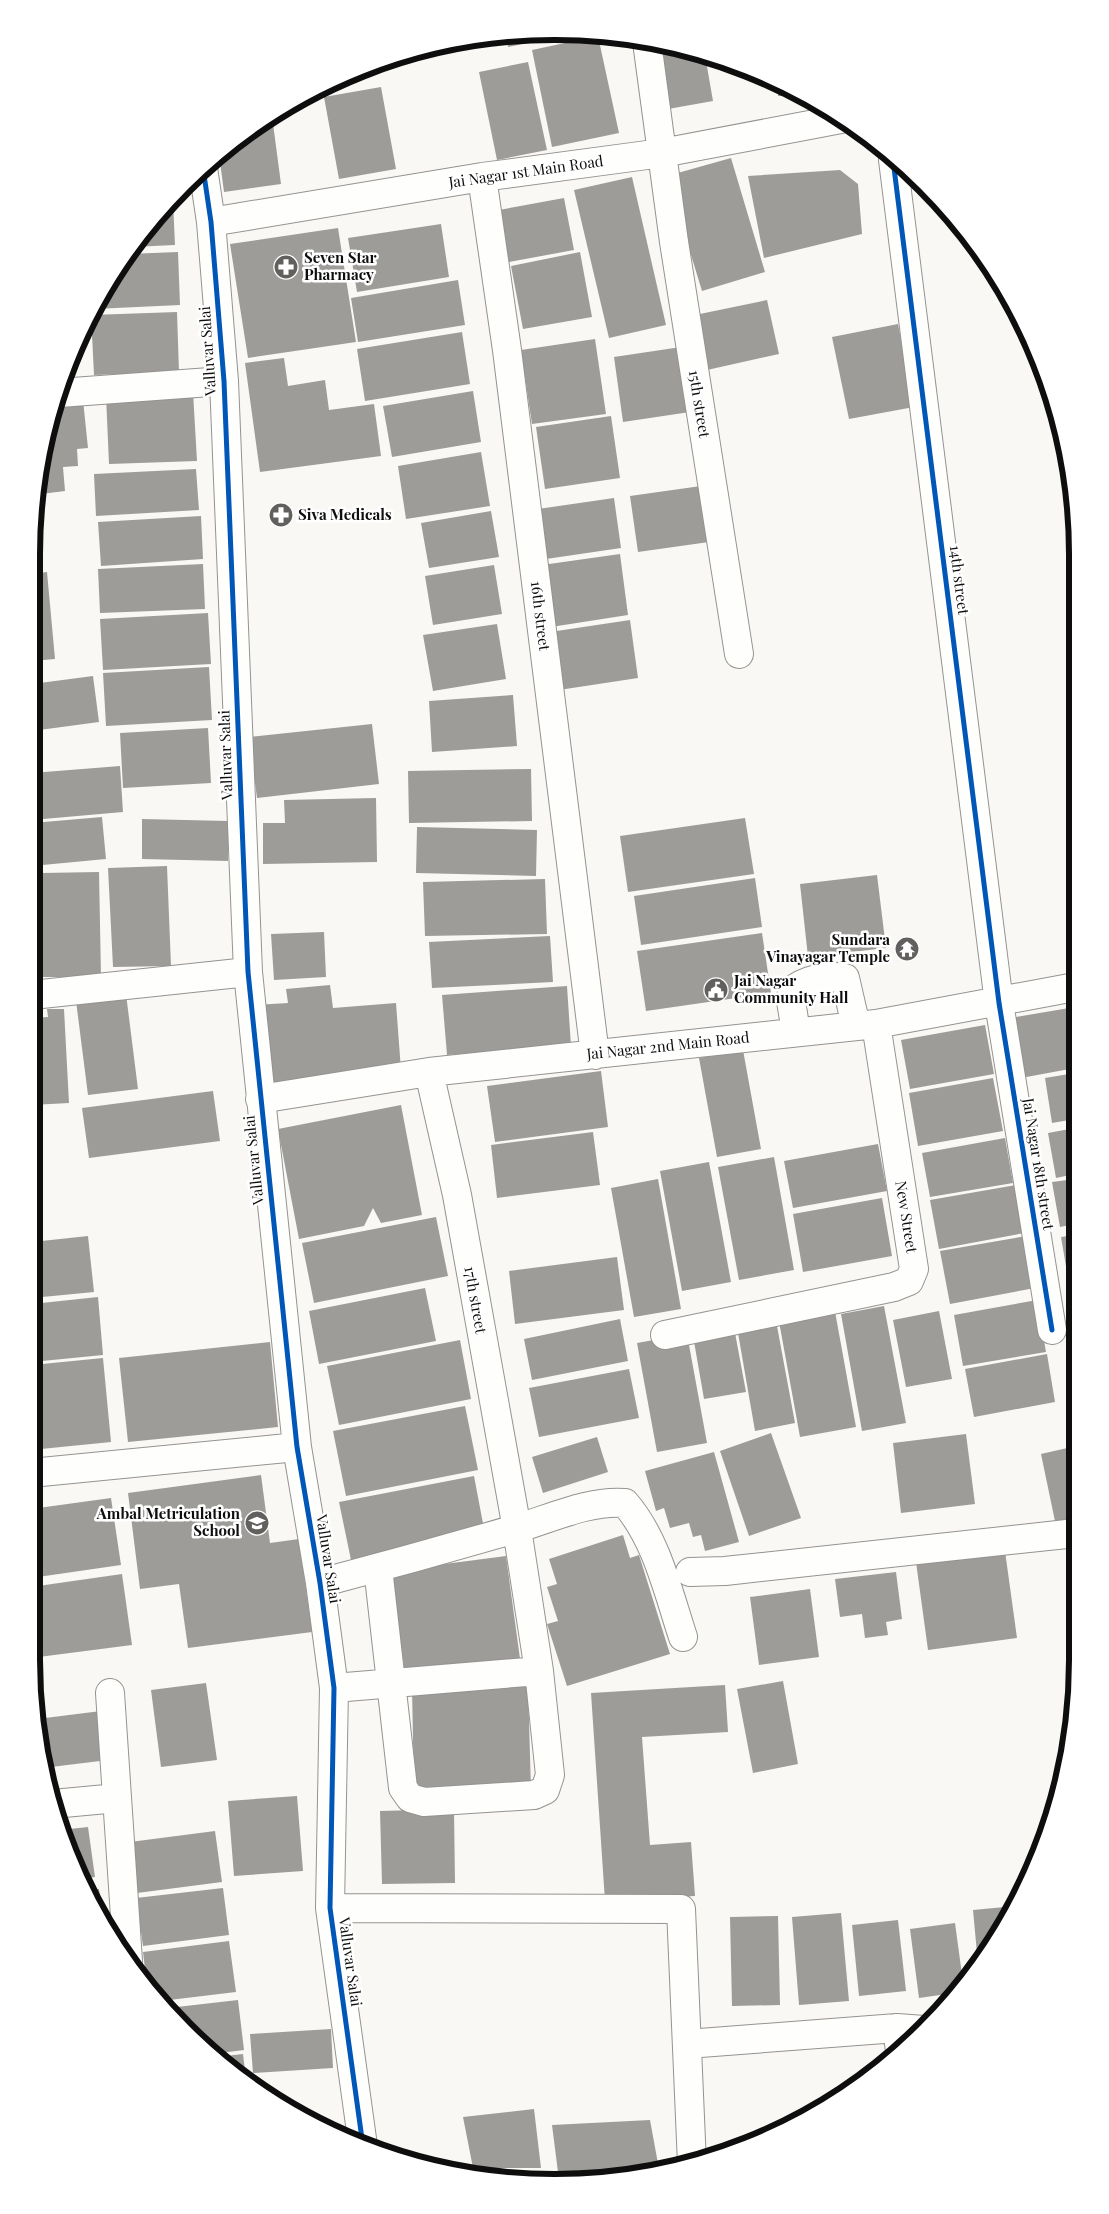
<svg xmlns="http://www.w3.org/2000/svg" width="1109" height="2214" viewBox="0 0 1109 2214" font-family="'Playfair Display',serif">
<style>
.building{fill:#9e9c99}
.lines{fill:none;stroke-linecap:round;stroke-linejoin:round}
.minor-casing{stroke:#949392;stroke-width:30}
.minor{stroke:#fefefd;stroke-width:28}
.cycleway-casing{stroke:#fff;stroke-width:8}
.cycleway{stroke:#0057b8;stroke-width:5}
.labels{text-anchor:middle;stroke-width:5;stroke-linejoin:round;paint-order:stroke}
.street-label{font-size:15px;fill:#0e0e0e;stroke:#fff}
.poi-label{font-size:15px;font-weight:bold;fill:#0e0e0e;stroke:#fff;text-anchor:start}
.rim{fill:none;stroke:#0e0e0e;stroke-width:6}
</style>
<rect width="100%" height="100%" fill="#faf8f4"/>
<path class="building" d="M565,33l7,1 -64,13 -3,-12z
M483,36l1,4 -87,19 -1,-2z
M598,36l21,97 -67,14 -20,-97z
M664,45l26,4 15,6 8,46 -45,8 -11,-63z
M528,62l19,88 -50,10 -18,-88z
M778,82l8,3 17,11h-25z
M381,87l15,82 -57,10 -15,-82z
M272,116l9,68 -57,8 -5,-38z
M731,158l34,114 -63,19 -35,-115z
M840,170l18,14 4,50 -98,24 -16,-82z
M632,177l34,148 -57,13 -35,-148z
M564,198l10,52 -65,12 -10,-52z
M173,201l2,44 -43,2 7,-11z
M441,224l8,53 -92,15 -9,-54z
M338,228l18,114 -108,16 -18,-114z
M178,252l2,53 -86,4 34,-55z
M580,252l12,65 -69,12 -12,-63z
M458,280l7,45 -107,17 -7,-44z
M767,300l12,54 -72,16 -12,-55z
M177,312l2,60 -85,3 -3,-60z
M898,324l16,83 -65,12 -17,-82z
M462,332l8,52 -105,17 -8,-52z
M595,339l11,75 -74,10 -11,-74z
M681,347l9,65 -67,10 -9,-65z
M284,358l4,28 37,-6 4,30 45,-6 7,52 -121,16 -15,-109z
M473,391l8,51 -89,15 -9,-51z
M193,392l4,69 -88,3 -3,-68z
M83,400l5,48 -11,1 1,17 -15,1 2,24 -24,3 1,17 -8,1 15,-93 6,-16z
M611,416l9,62 -75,11 -9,-62z
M481,452l9,54 -84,13 -8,-53z
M196,469l3,41 -103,6 -2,-42z
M708,485l8,56 -78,11 -8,-56z
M614,498l7,50 -75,11 -8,-50z
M491,511l8,46 -70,11 -8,-45z
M201,516l2,43 -102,7 -3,-44z
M33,517l8,50 -9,1v-47z
M620,554l8,61 -77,12 -9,-62z
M203,564l2,45 -105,4 -2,-44z
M494,565l8,49 -69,11 -8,-49z
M47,572l8,87 -23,2v-87z
M208,613l3,51 -108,6 -3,-51z
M630,620l8,58 -79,12 -9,-58z
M497,624l9,55 -73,12 -10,-56z
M209,667l3,53 -106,6 -3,-53z
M93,676l6,46 -67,9v-47z
M513,695l4,51 -85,6 -3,-51z
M372,724l7,60 -122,14 -8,-61z
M208,728l3,55 -88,5 -3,-55z
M120,766l3,46 -91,8v-47z
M531,769l1,52 -123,2 -1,-52z
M376,798l1,64 -114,2v-41h22l-1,-23z
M102,817l4,42 -74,7v-43z
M745,818l9,56 -126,18 -8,-56z
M142,819l86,2v40l-86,-2z
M417,827l120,3 -1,46 -120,-3z
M167,866l4,100 -58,1 -5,-99z
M99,872l2,105h-58l-2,-104z
M877,875l9,73 -78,9 -8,-73z
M755,878l7,49 -121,18 -7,-49z
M545,879l2,55 -122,2 -2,-54z
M324,932l2,45 -52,3 -3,-46z
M762,933l9,60 -125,18 -9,-60z
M550,936l3,46 -121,6 -3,-46z
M330,985l3,23 63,-5 5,67 -77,9 -62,5 -7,-79 33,-2 -2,-14z
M125,986l13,103 -50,6 -13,-102z
M567,986l4,60 -124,9 -5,-60z
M1075,1007v61l-54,10 -11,-60z
M47,1009h17l5,94 -37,2v-87l16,-1z
M985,1025l9,49 -84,15 -9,-49z
M743,1050l18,99 -44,8 -18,-99z
M601,1071l7,56 -113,15 -8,-56z
M1075,1073v46l-23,4 -7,-45z
M993,1078l10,53 -85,15 -9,-53z
M213,1091l7,50 -131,17 -7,-50z
M401,1105l21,110 -41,8 -8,-15 -9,18 -65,13 -21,-110z
M1075,1128v46l-19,4 -8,-45z
M593,1132l7,53 -103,13 -6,-53z
M1005,1138l8,45 -83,14 -8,-44z
M878,1144l9,47 -94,17 -9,-47z
M774,1157l20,113 -55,10 -21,-113z
M709,1162l22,120 -49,9 -22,-120z
M658,1179l23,130 -47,8 -23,-129z
M1075,1179v45l-15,3 -8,-45z
M1016,1185l8,48 -85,16 -9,-49z
M882,1198l10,58 -89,16 -10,-58z
M436,1217l12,59 -134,27 -12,-60z
M1075,1235l1,54 -6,1 -9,-53z
M88,1236l6,56 -62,6v-56z
M1026,1236l9,52 -85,16 -10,-53z
M617,1257l7,53 -109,14 -6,-53z
M425,1288l11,53 -117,23 -10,-53z
M98,1297l5,58 -71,7v-58z
M1037,1300l9,52 -83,14 -9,-51z
M834,1306l22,121 -56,10 -22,-121z
M884,1306l22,117 -44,8 -21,-117z
M939,1311l13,68 -46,8 -13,-67z
M620,1319l8,42 -96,19 -8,-41z
M733,1322l13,70 -42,7 -12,-69z
M777,1326l18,97 -40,8 -17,-98z
M687,1334l20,109 -50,9 -20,-109z
M460,1340l11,59 -132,26 -12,-59z
M270,1342l8,85 -150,15 -9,-84z
M1047,1354l8,48 -81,15 -9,-48z
M103,1358l8,84 -80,8 1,-85z
M629,1369l10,49 -100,19 -10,-49z
M465,1406l13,64 -132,26 -13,-65z
M771,1433l30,85 -52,18 -29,-85z
M966,1434l9,70 -74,9 -8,-70z
M597,1437l11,35 -65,21 -11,-36z
M1076,1446v76l-20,4 -15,-72z
M714,1452l25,90 -34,9 -4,-16 -8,2 -4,-14 -19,5 -6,-20 -8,3 -11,-40z
M261,1475l9,68 29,-4 13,93 -124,16 -9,-64 -39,5 -12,-96z
M474,1476l11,58 -134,26 -12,-58z
M111,1498l10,67 -90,13v-69z
M623,1535l7,23 9,-3 31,99 -103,32 -20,-62 11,-3 -11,-34 10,-3 -8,-25z
M1005,1551l12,87 -89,12 -12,-88z
M506,1556l15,110 -115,15 -15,-110z
M1076,1562v69h-1l-8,-68z
M896,1572l6,47 -16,3 2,13 -23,3 -3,-24 -22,3 -5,-38z
M122,1574l10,71 -101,13v-71z
M810,1589l9,68 -60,8 -9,-68z
M783,1681l15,83 -45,9 -16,-84z
M206,1683l11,77 -56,7 -10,-77z
M528,1685l3,105 -117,2 -2,-105z
M725,1685l3,47 -86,5 8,108 41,-3 4,54 -90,5 -14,-208z
M101,1711l7,49 -65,8 -6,-49z
M297,1796l6,75 -69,5 -6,-75z
M454,1809l1,74 -73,1 -2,-73z
M88,1827l7,50 -13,2 -22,-49z
M215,1831l7,51 -85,11 -7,-51z
M223,1888l6,47 -86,11 -7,-48z
M99,1889l5,36 -17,-35z
M1015,1906l-26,44 -11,14 -5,-54z
M841,1913l8,88 -50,4 -7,-88z
M778,1916l2,89 -48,1 -2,-89z
M898,1920l8,71 -47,5 -7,-71z
M955,1923l8,59 -9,11 -35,5 -9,-69z
M229,1941l7,51 -75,9 -14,-15 -4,-34z
M238,2000l6,50 -32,4 -44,-46z
M331,2029l2,39 -80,5 -3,-39z
M243,2054l3,25 -30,-22z
M534,2109l7,59h-68l-10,-51z
M650,2120l9,49 -64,10 -36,1 -7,-55z"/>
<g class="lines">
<defs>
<path id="minor" d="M647,42l27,200 65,412
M893,160l106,843 53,327
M203,168l8,54 13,159 24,591 49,475 23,136 14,105 -4,220 33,238
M482,177l25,173 88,705
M211,222l271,-45 180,-24 179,-34
M59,393l165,-12
M32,995l216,-23
M796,1032l-5,-31 1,-10c12,-11 38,-17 53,-13l11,48
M260,1099l169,-27 447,-48 199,-37
M665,1335l229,-48 15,-6 5,-12 -38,-245
M31,1473l266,-26
M378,1568l25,220 7,10 14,4 110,-7 11,-5 5,-15 -11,-104 -22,-142 -60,-334 -28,-123
M690,1572l35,-1 351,-38
M320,1583c65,-17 130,-35 195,-54 35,-10 73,-29 110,-26 32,37 43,89 58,134
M334,1688l205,-17
M110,1693l18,268
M53,1804l64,-6
M330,1908l351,1 11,255
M897,2028l3,23
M687,2044l210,-16 27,2"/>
</defs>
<use href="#minor" class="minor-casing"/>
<use href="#minor" class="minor"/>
<defs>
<path id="cycleway" d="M893,160l106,843 53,327
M203,168l8,54 13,159 24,591 49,475 23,136 14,105 -4,220 33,238"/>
</defs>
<use href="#cycleway" class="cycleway-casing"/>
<use href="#cycleway" class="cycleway"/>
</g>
<defs>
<symbol id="pharmacy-disc" viewBox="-11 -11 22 22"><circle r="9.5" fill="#61605e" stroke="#fff"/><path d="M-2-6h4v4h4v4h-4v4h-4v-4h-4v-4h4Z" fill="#fff"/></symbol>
<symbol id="temple-disc" viewBox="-11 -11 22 22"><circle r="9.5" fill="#61605e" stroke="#fff"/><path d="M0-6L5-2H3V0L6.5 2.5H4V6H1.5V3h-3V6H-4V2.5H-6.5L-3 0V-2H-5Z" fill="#fff"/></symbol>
<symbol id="civic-disc" viewBox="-11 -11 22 22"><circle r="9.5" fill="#61605e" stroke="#fff"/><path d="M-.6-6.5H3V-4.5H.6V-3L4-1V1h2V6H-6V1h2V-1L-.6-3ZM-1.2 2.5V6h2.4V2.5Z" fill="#fff"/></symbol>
<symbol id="school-disc" viewBox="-11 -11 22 22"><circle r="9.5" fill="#61605e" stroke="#fff"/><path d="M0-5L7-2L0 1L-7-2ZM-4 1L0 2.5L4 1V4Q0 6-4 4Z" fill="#fff"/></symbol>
</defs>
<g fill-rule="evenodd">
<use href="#pharmacy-disc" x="272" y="253" width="28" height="28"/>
<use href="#pharmacy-disc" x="267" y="501" width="28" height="28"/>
<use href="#temple-disc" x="893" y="935" width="28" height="28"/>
<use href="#civic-disc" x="702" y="976" width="28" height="28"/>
<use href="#school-disc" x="243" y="1509" width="28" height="28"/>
</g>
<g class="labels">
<g class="street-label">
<text transform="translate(526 172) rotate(-8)" y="5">Jai Nagar 1st Main Road</text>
<text transform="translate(208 351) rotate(-94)" y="5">Valluvar Salai</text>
<text transform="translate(699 404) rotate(81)" y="5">15th street</text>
<text transform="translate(959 580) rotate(83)" y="5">14th street</text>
<text transform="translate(540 616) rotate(83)" y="5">16th street</text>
<text transform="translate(226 755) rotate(-92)" y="5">Valluvar Salai</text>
<text transform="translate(668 1046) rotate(-6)" y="5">Jai Nagar 2nd Main Road</text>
<text transform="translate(254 1160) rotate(-96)" y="5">Valluvar Salai</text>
<text transform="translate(1038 1164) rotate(81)" y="5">Jai Nagar 18th street</text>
<text transform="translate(906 1217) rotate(81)" y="5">New Street</text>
<text transform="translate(475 1300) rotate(80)" y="5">17th street</text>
<text transform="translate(328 1559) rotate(81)" y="5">Valluvar Salai</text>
<text transform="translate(350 1962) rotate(82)" y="5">Valluvar Salai</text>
</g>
<g class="poi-label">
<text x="304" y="263">Seven Star<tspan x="304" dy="17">Pharmacy</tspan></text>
<text x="298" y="520">Siva Medicals</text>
<text x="890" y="945" text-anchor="end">Sundara<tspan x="890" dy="17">Vinayagar Temple</tspan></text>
<text x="734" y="986">Jai Nagar<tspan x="734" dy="17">Community Hall</tspan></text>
<text x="240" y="1519" text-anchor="end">Ambal Metriculation<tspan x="240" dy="17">School</tspan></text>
</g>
</g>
<path d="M0 0H1109V2214H0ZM554 40H555A514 514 0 0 1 1069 554V1660A514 514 0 0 1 555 2174H554A514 514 0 0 1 40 1660V554A514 514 0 0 1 554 40Z" fill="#fff" fill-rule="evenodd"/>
<path class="rim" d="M554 40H555A514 514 0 0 1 1069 554V1660A514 514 0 0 1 555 2174H554A514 514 0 0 1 40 1660V554A514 514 0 0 1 554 40Z"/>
</svg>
